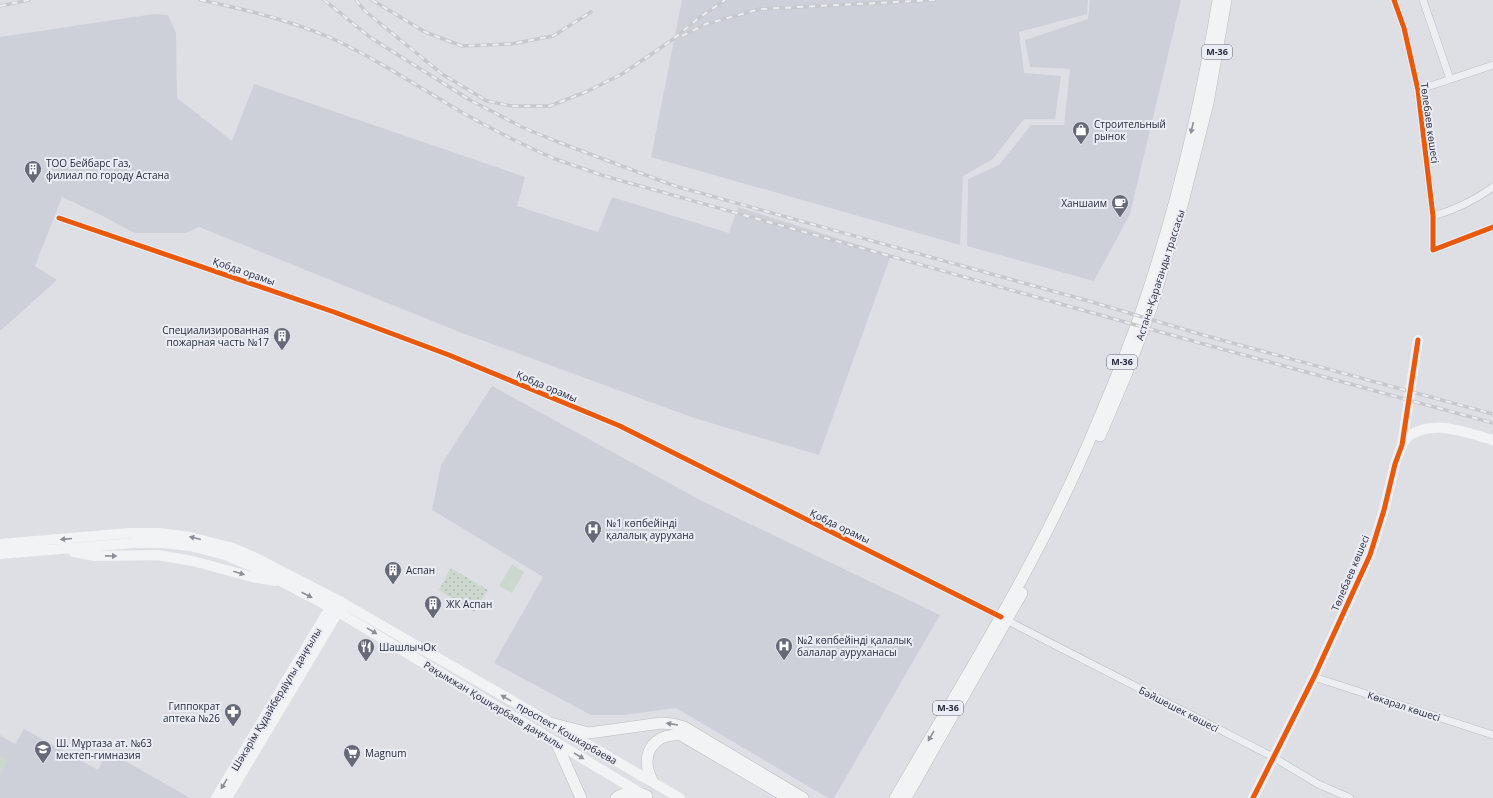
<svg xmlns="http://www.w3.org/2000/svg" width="1493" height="798" viewBox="0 0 1493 798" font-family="'Open Sans',sans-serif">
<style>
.built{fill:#ced0d9}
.grass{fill:url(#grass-dots)}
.pitch{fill:#ccd7ce}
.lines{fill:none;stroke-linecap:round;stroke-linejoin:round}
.street-casing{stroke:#bbbcc1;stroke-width:8}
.primary-casing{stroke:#babcc2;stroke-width:12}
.street{stroke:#edeef1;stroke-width:7}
.secondary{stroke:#f2f3f5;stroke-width:10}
.primary{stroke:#f2f3f5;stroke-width:11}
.rail-casing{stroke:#c7c8cc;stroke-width:3.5}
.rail{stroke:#ebedf4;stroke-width:2;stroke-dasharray:6;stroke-linecap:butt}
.cycleway-casing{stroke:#ebedf4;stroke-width:8}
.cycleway{stroke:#e8590c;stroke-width:5}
.oneway{fill:#8c8e99}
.labels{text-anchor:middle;stroke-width:4;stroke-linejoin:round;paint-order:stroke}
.shield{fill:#ebedf4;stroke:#606474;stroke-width:1}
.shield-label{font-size:9px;font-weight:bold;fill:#25293d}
.street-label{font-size:10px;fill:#25293d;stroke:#ebedf4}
.poi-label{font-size:10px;fill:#25293d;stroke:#ebedf4;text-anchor:start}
</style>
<defs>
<pattern id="grass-dots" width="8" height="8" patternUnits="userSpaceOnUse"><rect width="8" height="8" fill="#ccd7ce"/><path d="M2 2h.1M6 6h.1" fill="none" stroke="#afb9b2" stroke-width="1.8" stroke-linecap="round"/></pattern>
</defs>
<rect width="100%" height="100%" fill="#dedfe4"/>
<path class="built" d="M682,0h406l-1,14 -68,18 5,41 37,3 -6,43h-31l-31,40 -30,17 -3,69 -309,-88z
M1090,0h91l-51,214 -36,67 -127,-35 1,-67 31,-14 32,-40h33l6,-56 -40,-2 -5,-27 63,-21z
M154,14l14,1 8,18 1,65 55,43 22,-57 271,93 -8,29 81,26 14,-35 117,36 9,-26 153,48 -72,200 -125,-37 -232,-85 -263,-106 -13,6h-52l-31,-17 -41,-19 -27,69 22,14 -57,51v-294z
M492,386l208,114 240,115 -106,183h-6l-152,-90 -52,7h-33l-97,-52 49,-86 -111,-67 9,-45z
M24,729l74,41 10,-19 82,47h-190v-63l15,9z"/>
<path class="grass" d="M451,568l37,22 -14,22 -35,-22z"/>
<path class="pitch" d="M512,564l12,8 -12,21 -13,-7z
M0,756l8,4 -8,14z"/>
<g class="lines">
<defs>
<path id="street" d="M1394,0l10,28 14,62 15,126v34l60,-23
M1423,0l27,79
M1418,90l75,-25
M1433,216c22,-6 42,-16 60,-29
M59,218l275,94 115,43 171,71 381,191
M1008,621l265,136 45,27 32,14
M1314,677l179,58"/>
<path id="primary" d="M1100,436l26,-61 25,-66 32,-107 25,-99 18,-103
M550,723l39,10 72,-10 12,1 11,3 119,71
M556,742l25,56
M653,782c-14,-25 -2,-49 28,-47l107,63
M616,798c10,-7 20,-7 31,-2
M895,798c70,-120 145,-239 199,-368 17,-40 34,-80 48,-121 34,-100 59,-205 76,-309
M906,798l116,-205"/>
</defs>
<use href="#street" class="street-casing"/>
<use href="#primary" class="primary-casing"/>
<use href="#street" class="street"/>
<path class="secondary" d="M1402,444c3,-3 5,-7 8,-9 26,-16 57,-2 83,5
M0,544l129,-11h30l31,4 43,11 23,10 87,45 337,195
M74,552l21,4 62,-1 36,6 59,16 23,4
M0,554l134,-11h28l28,3 35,9 33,14 72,38 312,187
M216,798l118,-197
M227,798l114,-191
M1253,798l61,-121 56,-122 14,-45 11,-46 7,-19 16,-105"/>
<use href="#primary" class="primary"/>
<defs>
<path id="rail" d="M200,0c45,9 89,20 131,38 46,21 89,50 132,75 29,16 59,32 90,45 16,6 32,11 48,17l599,168 293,80
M324,0l47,38 99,62 54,28 34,14 117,44 417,116 111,33 290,79
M356,0l9,11 77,63 45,27 24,5h39l38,-15 34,-17 50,-34 28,-23 25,-17
M372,0l53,32 37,14 49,-2 42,-8 38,-24
M0,6l29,-6
M682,36l24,-12 54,-15 175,-9"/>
</defs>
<use href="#rail" class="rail-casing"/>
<use href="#rail" class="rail"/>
<defs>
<path id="cycleway" d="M1394,0l10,28 14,62 15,126v34l60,-23
M59,218l275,94 115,43 171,71 381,191
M1253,798l61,-121 56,-122 14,-45 11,-46 7,-19 16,-105"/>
</defs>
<use href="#cycleway" class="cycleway-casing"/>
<use href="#cycleway" class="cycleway"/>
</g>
<defs><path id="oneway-solid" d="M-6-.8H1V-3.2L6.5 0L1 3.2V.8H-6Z"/></defs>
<g class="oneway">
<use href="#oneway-solid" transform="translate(1192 128) rotate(103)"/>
<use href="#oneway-solid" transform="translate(195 538) rotate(-166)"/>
<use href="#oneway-solid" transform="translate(66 539) rotate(175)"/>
<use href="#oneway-solid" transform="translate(111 556) rotate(1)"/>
<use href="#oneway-solid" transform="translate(239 573) rotate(17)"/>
<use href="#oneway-solid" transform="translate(307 595) rotate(27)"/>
<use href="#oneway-solid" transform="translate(372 631) rotate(31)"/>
<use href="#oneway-solid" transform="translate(506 698) rotate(-150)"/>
<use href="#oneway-solid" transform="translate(672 724) rotate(-171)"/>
<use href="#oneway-solid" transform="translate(931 736) rotate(120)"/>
<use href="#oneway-solid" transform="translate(579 756) rotate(31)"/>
<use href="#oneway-solid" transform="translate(224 784) rotate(121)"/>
</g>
<defs>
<symbol id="shop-pin" viewBox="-11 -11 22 30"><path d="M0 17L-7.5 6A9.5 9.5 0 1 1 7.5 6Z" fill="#666977" stroke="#ebedf4"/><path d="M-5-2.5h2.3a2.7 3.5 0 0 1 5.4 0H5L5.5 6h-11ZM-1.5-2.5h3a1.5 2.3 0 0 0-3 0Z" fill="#fff"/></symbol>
<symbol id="building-pin" viewBox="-11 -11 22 30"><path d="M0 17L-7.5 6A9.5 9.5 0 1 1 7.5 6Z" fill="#666977" stroke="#ebedf4"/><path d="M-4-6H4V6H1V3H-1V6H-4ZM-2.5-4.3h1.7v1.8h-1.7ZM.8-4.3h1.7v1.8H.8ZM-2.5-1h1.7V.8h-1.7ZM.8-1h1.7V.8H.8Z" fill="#fff"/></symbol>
<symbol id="cafe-pin" viewBox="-11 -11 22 30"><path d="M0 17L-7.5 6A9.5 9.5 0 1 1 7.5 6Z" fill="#666977" stroke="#ebedf4"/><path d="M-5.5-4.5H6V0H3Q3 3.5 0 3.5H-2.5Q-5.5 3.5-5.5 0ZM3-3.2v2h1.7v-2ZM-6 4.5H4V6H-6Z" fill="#fff"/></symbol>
<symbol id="hospital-pin" viewBox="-11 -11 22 30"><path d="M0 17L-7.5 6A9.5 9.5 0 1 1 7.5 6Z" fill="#666977" stroke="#ebedf4"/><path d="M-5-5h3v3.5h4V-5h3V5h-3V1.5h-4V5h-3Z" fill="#fff"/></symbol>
<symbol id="restaurant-pin" viewBox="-11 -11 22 30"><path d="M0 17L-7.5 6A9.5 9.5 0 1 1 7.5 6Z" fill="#666977" stroke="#ebedf4"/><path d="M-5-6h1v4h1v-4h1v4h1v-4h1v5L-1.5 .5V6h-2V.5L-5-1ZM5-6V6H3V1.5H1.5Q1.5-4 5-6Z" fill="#fff"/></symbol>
<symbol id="pharmacy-pin" viewBox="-11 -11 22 30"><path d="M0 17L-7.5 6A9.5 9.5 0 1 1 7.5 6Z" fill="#666977" stroke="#ebedf4"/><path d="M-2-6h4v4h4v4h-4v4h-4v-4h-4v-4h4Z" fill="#fff"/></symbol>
<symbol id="school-pin" viewBox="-11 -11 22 30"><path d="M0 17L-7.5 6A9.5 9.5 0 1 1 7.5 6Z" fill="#666977" stroke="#ebedf4"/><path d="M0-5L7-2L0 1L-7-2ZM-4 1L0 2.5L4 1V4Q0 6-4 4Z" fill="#fff"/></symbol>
<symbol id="supermarket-pin" viewBox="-11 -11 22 30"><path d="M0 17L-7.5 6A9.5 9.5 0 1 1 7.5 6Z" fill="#666977" stroke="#ebedf4"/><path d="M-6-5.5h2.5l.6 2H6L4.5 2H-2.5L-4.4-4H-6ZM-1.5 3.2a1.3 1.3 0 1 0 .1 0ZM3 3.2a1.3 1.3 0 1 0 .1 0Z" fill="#fff"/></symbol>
</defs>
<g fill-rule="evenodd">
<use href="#shop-pin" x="1071" y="120" width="20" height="27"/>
<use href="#building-pin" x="23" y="159" width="20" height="27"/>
<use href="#cafe-pin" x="1110" y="193" width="20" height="27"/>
<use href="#building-pin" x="272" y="326" width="20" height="27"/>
<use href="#hospital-pin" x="583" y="519" width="20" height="27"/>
<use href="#building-pin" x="383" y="560" width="20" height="27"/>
<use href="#building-pin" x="423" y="594" width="20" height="27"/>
<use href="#hospital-pin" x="774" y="636" width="20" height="27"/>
<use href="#restaurant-pin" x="356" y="637" width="20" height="27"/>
<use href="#pharmacy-pin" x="223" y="702" width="20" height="27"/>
<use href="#school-pin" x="33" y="739" width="20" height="27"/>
<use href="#supermarket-pin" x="342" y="743" width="20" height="27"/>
</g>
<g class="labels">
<g class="shield">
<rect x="1202" y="45" width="30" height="14" rx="3"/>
<rect x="1107" y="355" width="30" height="14" rx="3"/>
<rect x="933" y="701" width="30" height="14" rx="3"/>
</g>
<g class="shield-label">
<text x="1217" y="55">M-36</text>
<text x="1122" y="365">M-36</text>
<text x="948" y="711">M-36</text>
</g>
<g class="street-label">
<text transform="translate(1430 123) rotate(82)" y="4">Төлебаев көшесі</text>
<text transform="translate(244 271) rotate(19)" y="4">Қобда орамы</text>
<text transform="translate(1160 275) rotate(-72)" y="4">Астана-Қарағанды трассасы</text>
<text transform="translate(547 386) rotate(23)" y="4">Қобда орамы</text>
<text transform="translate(840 526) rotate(26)" y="4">Қобда орамы</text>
<text transform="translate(1350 573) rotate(-67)" y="4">Төлебаев көшесі</text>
<text transform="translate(276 699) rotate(-59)" y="4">Шәкәрім Құдайбердіұлы даңғылы</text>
<text transform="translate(494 705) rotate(31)" y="4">Рақымжан Қошқарбаев даңғылы</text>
<text transform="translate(1404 706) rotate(18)" y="4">Көкарал көшесі</text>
<text transform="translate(1179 709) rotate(27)" y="4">Бәйшешек көшесі</text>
<text transform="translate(567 733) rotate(30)" y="4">проспект Кошкарбаева</text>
</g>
<g class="poi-label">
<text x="1094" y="128">Строительный<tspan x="1094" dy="12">рынок</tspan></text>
<text x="46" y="167">ТОО Бейбарс Газ,<tspan x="46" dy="12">филиал по городу Астана</tspan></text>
<text x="1107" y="207" text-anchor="end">Ханшаим</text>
<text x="269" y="334" text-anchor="end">Специализированная<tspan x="269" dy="12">пожарная часть №17</tspan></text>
<text x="606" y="527">№1 көпбейінді<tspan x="606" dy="12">қалалық аурухана</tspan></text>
<text x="406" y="574">Аспан</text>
<text x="446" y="608">ЖК Аспан</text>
<text x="797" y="644">№2 көпбейінді қалалық<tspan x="797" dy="12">балалар ауруханасы</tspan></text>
<text x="379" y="651">ШашлычОк</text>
<text x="220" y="710" text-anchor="end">Гиппократ<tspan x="220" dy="12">аптека №26</tspan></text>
<text x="56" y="747">Ш. Мұртаза ат. №63<tspan x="56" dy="12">мектеп-гимназия</tspan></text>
<text x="365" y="757">Magnum</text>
</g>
</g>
</svg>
